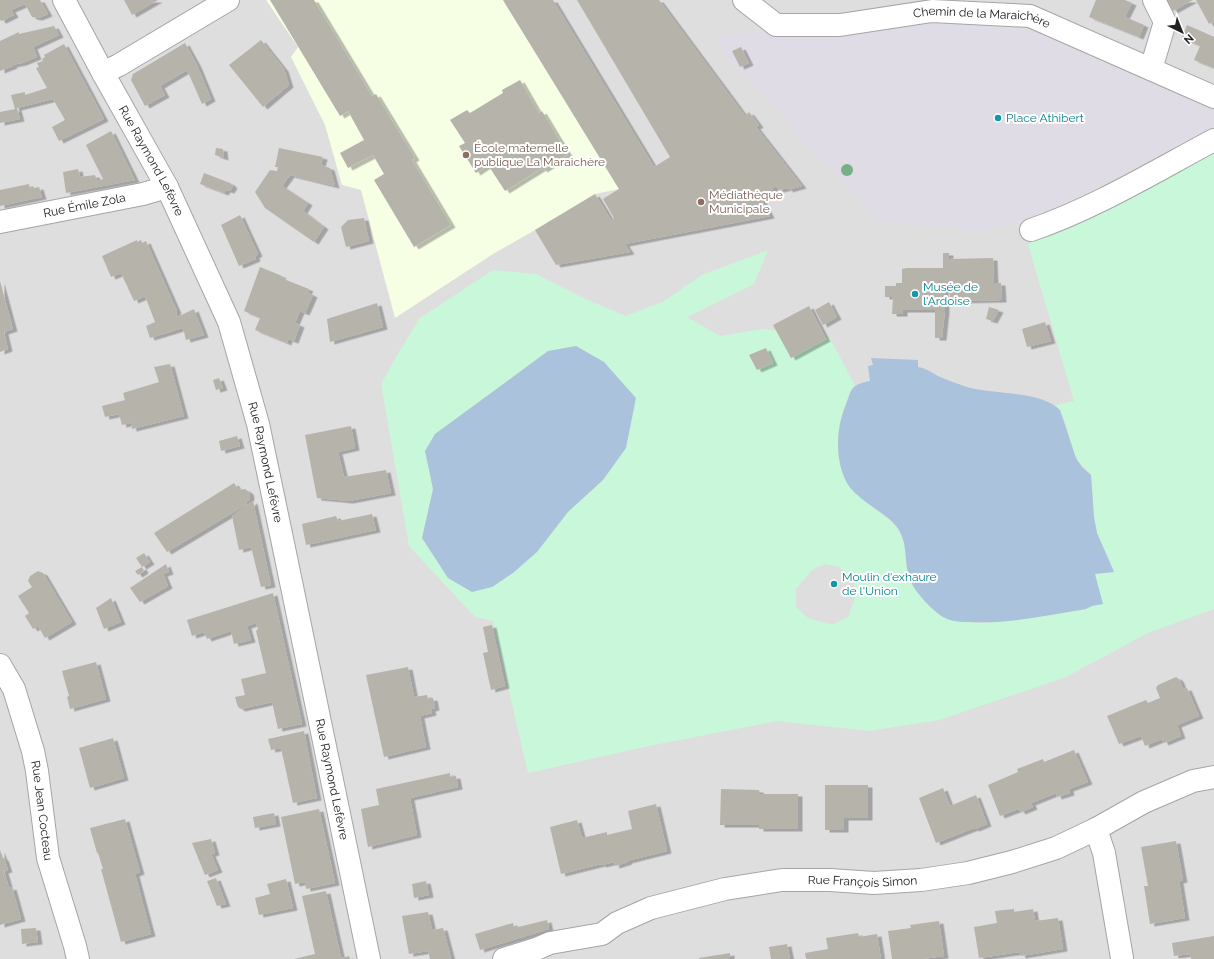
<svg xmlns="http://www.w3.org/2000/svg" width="1214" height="959" viewBox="0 0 1214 959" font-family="Raleway,sans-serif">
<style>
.residential{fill:#dfdede}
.education{fill:#f6fee4}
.park{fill:#c8f7da;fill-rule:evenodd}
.plaza{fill:#dfdce6}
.water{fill:#abc2dc}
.building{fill:#b6b3aa;filter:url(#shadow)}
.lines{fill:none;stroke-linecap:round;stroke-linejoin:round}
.minor-casing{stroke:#a5a5a5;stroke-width:24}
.minor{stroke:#fff;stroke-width:22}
.tree{fill:#76b088}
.culture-dot{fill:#0f9aa8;stroke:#fff;stroke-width:1.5}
.education-dot{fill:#8d6e63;stroke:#fff;stroke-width:1.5}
.labels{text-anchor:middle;stroke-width:4;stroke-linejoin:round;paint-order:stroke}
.street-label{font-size:12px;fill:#212121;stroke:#fff}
.culture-label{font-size:12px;fill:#0d838f;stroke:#fff;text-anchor:start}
.education-label{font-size:12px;fill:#785e54;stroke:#fff;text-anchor:start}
</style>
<defs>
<filter id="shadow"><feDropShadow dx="4.5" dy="2.5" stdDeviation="0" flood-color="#0004"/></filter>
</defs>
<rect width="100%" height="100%" fill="#f1f0e8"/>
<path class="residential" d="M0,0h1214v959h-1214z"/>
<path class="education" d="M266,0h237l116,189 -24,5 -60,36 -42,24 -98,64 -34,-128 -19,-5 -17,-60 -34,-68 7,-10z"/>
<path class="park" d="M1214,152v457l-66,24 -82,44 -127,43 -70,11 -92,-10 -128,25 -121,27 -35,-152 -18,-4 -66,-71 -28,-162 15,-27 24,-39 73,-48 43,4 47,24 43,18 38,-15 38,-26 66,-25 -14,34 -67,33 33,19 43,-7 67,9 25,48 -4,4 -8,21 -5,33v8l4,19 4,11 15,16 30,23 7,8 7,14 4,36 8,13 13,14 12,11 34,6 26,-1 84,-13 6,-3 3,-32 19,-3 -17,-38 -3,-16 -3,-42c-4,-6 -11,-10 -15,-16 -8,-17 -7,-40 -21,-54l19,-4 -46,-157 171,-86zM825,564l14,3 14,13 4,13 -9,24 -16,8 -24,-7 -12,-11v-18l16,-19z"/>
<path class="plaza" d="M937,19l100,11 177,79v18l-164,86 -62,19 -110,-11 -152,-164 -10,-22z"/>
<path class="water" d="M576,346l28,16 32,36 -10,50 -23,32 -35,32 -31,40 -24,21 -21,14 -20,5 -24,-14 -26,-40 11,-49 -8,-38 10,-17 113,-83z
M871,358l47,2v7c8,1 14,6 20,9 9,4 20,8 29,11 27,8 73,3 93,23l16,48 6,9 9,8 3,42 3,16 17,39 -19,2 8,30 -11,2 -6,3c-38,6 -77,15 -115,13 -8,0 -16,0 -24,-3 -12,-5 -34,-28 -38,-42 -5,-16 -1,-31 -10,-47 -8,-13 -25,-21 -37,-31 -6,-5 -13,-11 -16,-18 -11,-22 -10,-52 -1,-74 7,-17 4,-22 25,-26l-2,-15 5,-1z"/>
<path class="building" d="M0,0h40l8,14 -10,4 -6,-1 -7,-13 -14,6 3,5 -12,6 -2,-1z
M124,0h34l-26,15z
M270,0h44l58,96 4,-2 39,64 -3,2 39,65 -37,22 -40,-67 10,-6 -11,-19 -25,13 -8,-15 24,-13 -16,-29 -8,5z
M503,0h50l101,167 16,-10 -93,-157h82l86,116 4,-4 10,13 -3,2 46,59 -14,4v-2l-9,2 -3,-4 -9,8 -7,2 10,20 -145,28 5,8 -74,13 -21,-35 60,-36 16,26 3,-2 -11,-19 16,-10z
M1096,0h29l7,3 -7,14 19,8 -5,12 -50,-20z
M1167,0h26l-20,11z
M1196,0h18v22l-5,2z
M1187,25l27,12v31l-20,-8 6,-14 -18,-8z
M54,26l5,9 -26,12 4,10 -15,6 -10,2 1,1 -13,5v-30l19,-9v2z
M261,40l23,29 5,16 -26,22 -34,-42z
M185,43l12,22 14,34 -9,5 -15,-34 -27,16 5,9 -20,11 -14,-26 2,-6z
M64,44l40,75 -45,22 -7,-14 13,-7 -12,-21 -36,9 3,11 -20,4v-11l15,-3 -4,-14 14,-3v3l22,-7 -11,-20 3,-1 -2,-4 6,-2 -1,-2 3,-2 -1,-2z
M741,47l8,16 -9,4 -8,-16z
M520,80l19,33 3,-2 26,43 -25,16 -1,-2 -37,23 -17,-26 -12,8 -17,-27 6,-3 -15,-23 17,-10 3,3 33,-20 -1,-3z
M111,131l24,49 -69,13 -3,-21 15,-3 2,8 15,-2 2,6 6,-2 -17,-34z
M216,148l7,1 1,9 -9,-3z
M279,148l44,9 -2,8 9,3 5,18 -45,-11 -8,11 26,17 -5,8 21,16 -10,15 -49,-34 -10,-16 15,-22 7,1 1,-4h-3z
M204,173l26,10 3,3 -3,5 -4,-1 -2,3 -24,-9z
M29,184l1,5 9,-2 3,10 -42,9v-16z
M240,215l18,39 -3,2 1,3 -17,7 -18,-41z
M364,218l5,23 -23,6 -5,-20 7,-7z
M137,240v2l4,-2 1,3 4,-2 31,70 -1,1 1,5 17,-8 10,26 -18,5 -3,-12 -33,10 -4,-12 9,-4 -10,-26 -11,5 -13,-28 -10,4 -9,-21z
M943,253h6v6l44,-1 1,25h7l1,17 -52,1v-10h-6l1,19 -3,28h-7v-28h-32v4h-11l1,-17h-8v-11h11v-3h6v-14l5,-1h36z
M260,267l22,9 -1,2 28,11 -2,3 6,3 -8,18 -5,-2 -5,12 5,2 -6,16 -6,-2 -1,4 -32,-13 5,-12 -16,-7z
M0,281l13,48 -9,3 4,17 -8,3z
M829,302l8,15 -14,8 -8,-15z
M377,303l6,24 -53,15 -3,-23z
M809,306l17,33 -35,19 -18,-33z
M989,307l10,3 -6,11 -7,-2z
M1045,322l6,19 -24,6 -5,-18z
M766,348l7,15 -16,7 -8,-15z
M170,364l14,52 -52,13 -1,-6 -9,2 -3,-11 -14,3 -3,-11 23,-6 -2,-7 36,-11 -5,-15z
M219,378l4,10 -7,2 -3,-10z
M351,426l4,22 -17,4 6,25 42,-7 5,23 -42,8 -32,-3 -12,-63z
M237,436l3,10 -19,5 -2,-10z
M234,483l5,7 6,-1 4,3 1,4 -1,4 -3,2 1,2 -80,48 -13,-19z
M253,501l18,84 -10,2 -10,-40 -12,3 -7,-34z
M372,514l4,16 -70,15 -4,-21 34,-8 2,5z
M144,553l6,9 -8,5 2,4 -6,4 -3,-4 7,-4 -6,-9z
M166,564l3,8 -6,2 5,12 -28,16 -10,-14z
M38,571l5,2 29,49 -27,16 -7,-12 -5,3 -8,-13 4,-3 -11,-17 14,-9 -4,-6 2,-5z
M273,593l29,131 -24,5 -6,-27 -31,7 -3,-2 -3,-10 10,-2 -4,-16 25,-6 -10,-42 2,-2 -2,-6 -9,3 4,14 -17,4 -3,-13 -24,8 -3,-7 -12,4 -5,-16z
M111,598l10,24 -17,7 -8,-21z
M492,625l13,61 -14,4 -8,-37 5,-1 -5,-25z
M96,662l10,37 -36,10 -3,-12 2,-1 -7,-25z
M408,667l6,30 13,-2 1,4 5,-1 2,10 -4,1 1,4 -12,3 6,31 -42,10 -18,-82z
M1176,677l3,2 4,10 4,-1 12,28 -22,9 4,11 -17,7 -2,-4 -17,7 -4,-10 -22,8 -12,-28 39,-16 2,3 12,-5 -4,-10 2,-3z
M304,731l13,67 -24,5 -12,-55 -10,2 -3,-11z
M113,738l11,40 -34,10 -11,-40z
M1074,750l14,32 -19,7 1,4 -13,4 -1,-4 -25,10 2,4 -12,5 -2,-3 -19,7 -12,-31 30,-13 -1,-3 26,-10 1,3z
M450,773v4l6,-1 2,11 -48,11 7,37 -49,12 -7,-38 18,-4 -3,-16z
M825,785h43v33h-24v12h-19z
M943,788l7,18 26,-11 11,29 -12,5 -1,-1 -38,15 -17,-45z
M721,789l38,1 1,4h38v35h-39v-4h-39z
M656,804l11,47 -40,10 1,1 -13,4 -1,-4 -12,3 -1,-1 -40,10 -11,-47 27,-7 5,18 25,-6v3l25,-6 -4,-18z
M319,809l16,74 -29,6 -1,-7 -10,2 -14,-67z
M274,813l2,11 -21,4 -2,-11z
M125,819l15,53 -5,2 16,60 -30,8 -20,-73h2l-5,-16h-1l-7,-25z
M211,839l4,14 -4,1 7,16 -13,5 -13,-32z
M1176,841l7,39 -4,1 6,37 -35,6 -6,-38h4l-7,-39z
M0,850l3,8h1l4,12 -4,1 5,17 3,-1 9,32 -21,6z
M216,878l10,26 -9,2 -10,-25z
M286,879l7,29 -34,7 -4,-17 15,-4 -3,-10z
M426,881l3,14 -15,3 -2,-14z
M326,891l15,67 8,-2 1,3h-56l21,-5 -13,-58z
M1014,909v3l19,-3 2,12 23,-3 5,31 -42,7 -1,-4 -41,6 -5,-31 23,-4 -2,-12z
M428,912l4,18 11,-2 8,30 -4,1h-17l-2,-8 -19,3 -7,-38z
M547,920l2,9 -69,21 -5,-16 38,-11 1,5z
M939,921l5,35 -22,3h-30l-4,-28 23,-3 -1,-3z
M36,928l2,14 -16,2 -1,-15z
M858,933l1,4 18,-3 4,25h-75l-1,-6 23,-4 -2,-11z
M1214,936v23h-23l-1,-5 -16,2 -2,-13z
M787,944l3,15h-19l-2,-12z
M730,953v6h-31v-1z"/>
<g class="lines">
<defs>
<g id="minor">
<path id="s1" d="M64,0l39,73 64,114 62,135 29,102 27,129 84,406"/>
<path id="s2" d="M744,0l32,25h64l92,-14 98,5 184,81"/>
<path d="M1151,69l14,-47 -11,-22"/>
<path d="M103,73l16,-8 109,-65"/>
<path id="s3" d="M0,222l143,-28 24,-7"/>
<path d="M1031,230c64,-22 123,-58 183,-90"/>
<path id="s4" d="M0,665l14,24 19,62 4,20 11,87 27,88 3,13"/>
<path d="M1096,829l8,24 18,105"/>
<path id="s5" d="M504,959l32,-10 14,-6 52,-9 15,-11 34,-15 74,-19 57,-9h48l44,3 47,-3 47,-7 44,-11 44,-14 40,-19 48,-27 49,-21 21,-4"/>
</g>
</defs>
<use href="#minor" class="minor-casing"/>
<use href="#minor" class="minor"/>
</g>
<circle class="tree" cx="847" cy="170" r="6"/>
<g class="culture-dot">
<circle cx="998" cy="118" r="4"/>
<circle cx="915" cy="294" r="4"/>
<circle cx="834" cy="584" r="4"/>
</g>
<g class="education-dot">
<circle cx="466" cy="155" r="4"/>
<circle cx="701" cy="202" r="4"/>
</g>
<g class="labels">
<g class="street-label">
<text dy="4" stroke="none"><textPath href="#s2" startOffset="248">Chemin de la Maraichère</textPath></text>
<text dy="4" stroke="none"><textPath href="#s1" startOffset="183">Rue Raymond Lefèvre</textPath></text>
<text dy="4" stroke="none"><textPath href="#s3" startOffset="86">Rue Émile Zola</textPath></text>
<text dy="4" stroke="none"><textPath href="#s1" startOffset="507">Rue Raymond Lefèvre</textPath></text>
<text dy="4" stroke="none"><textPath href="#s1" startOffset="831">Rue Raymond Lefèvre</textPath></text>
<text dy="4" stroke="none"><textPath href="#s4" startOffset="153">Rue Jean Cocteau</textPath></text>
<text dy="4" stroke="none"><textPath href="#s5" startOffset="372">Rue François Simon</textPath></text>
</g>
<g class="culture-label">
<text x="1006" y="122">Place Athibert</text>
<text x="923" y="291">Musée de<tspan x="923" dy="14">l'Ardoise</tspan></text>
<text x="842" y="581">Moulin d'exhaure<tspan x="842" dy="14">de l'Union</tspan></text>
</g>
<g class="education-label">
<text x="474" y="152">École maternelle<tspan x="474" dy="14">publique La Maraichère</tspan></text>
<text x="709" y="199">Médiathèque<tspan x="709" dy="14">Municipale</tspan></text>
</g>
</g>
<g transform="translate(1182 32) rotate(137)" stroke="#ffffff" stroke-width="3" paint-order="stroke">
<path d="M0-3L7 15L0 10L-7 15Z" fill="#212121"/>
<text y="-6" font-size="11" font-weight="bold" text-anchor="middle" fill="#212121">N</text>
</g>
</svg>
